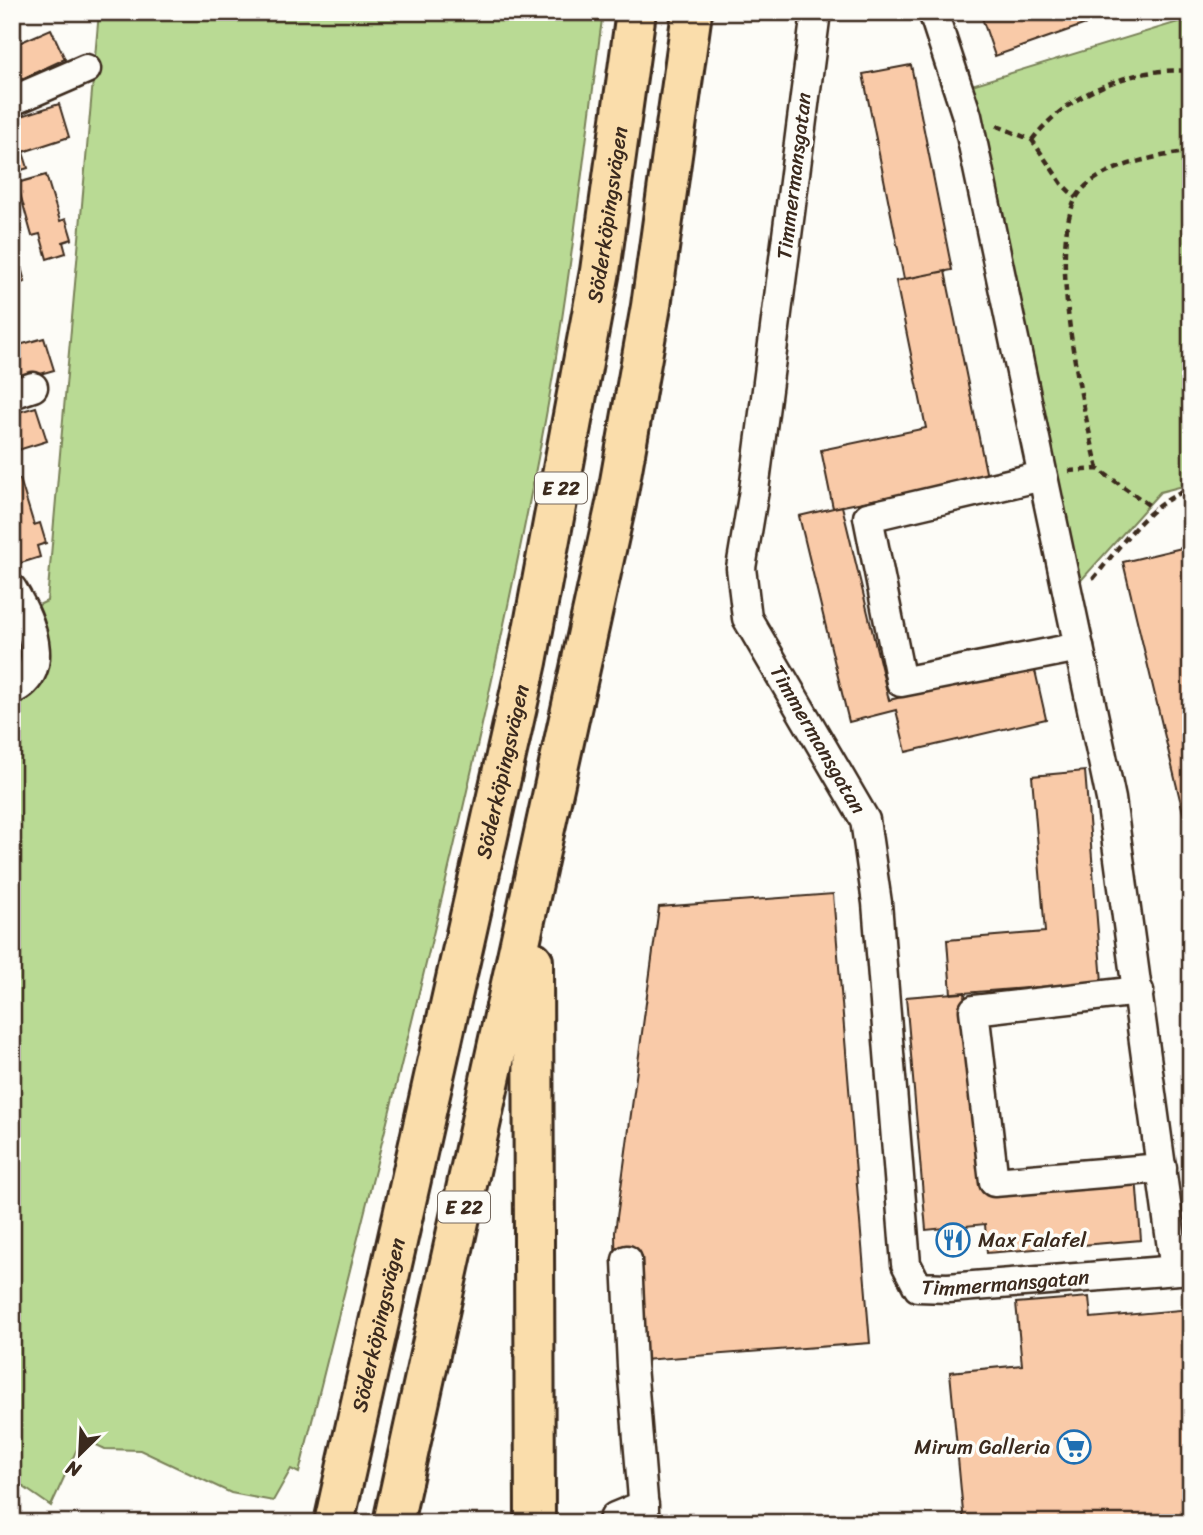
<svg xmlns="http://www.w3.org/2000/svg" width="1203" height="1535" viewBox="0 0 1203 1535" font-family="Sriracha,sans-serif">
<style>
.green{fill:#b9da94;stroke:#7a8259;stroke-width:2}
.building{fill:#f9caa8;stroke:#3b2a1e;stroke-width:2}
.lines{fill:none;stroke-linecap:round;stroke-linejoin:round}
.minor-casing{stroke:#3b2a1e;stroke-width:33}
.highway-casing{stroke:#3b2a1e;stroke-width:44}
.path{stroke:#3b2a1e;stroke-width:4.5;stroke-dasharray:7 5;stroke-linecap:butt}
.minor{stroke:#fdfcf7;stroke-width:28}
.highway{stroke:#faddab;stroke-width:38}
.labels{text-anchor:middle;stroke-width:7;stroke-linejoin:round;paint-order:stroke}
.shield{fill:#fdfcf7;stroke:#75695f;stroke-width:2}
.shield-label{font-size:19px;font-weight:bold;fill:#3b2a1e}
.street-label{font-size:21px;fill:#3b2a1e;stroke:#fdfcf7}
.poi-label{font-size:21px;fill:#3b2a1e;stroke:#fdfcf7;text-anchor:start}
</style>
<rect width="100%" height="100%" fill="#fdfcf7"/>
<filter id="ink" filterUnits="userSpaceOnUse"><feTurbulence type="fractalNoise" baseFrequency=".0143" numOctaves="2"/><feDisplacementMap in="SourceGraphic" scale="14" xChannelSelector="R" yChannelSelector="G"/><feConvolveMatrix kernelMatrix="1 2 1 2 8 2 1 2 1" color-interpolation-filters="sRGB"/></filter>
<g filter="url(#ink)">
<path class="green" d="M99,12h504c-20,149 -36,299 -65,446 -66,341 -155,678 -239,1015l-8,-4 -18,32 -42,-8 -91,-43 -35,-1 -23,-11 -31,68 -39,-27v-861l35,-17z
M1191,18v466l-31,8 -83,93 -115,-497z"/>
<path class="building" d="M980,12h140l-125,44z
M51,29l14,30 -52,24 -1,-37z
M911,65l41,205 -48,9 -41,-205z
M59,104l10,33 -46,15 5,16 -16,5v-54z
M46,175l14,46 6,-2 6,20 -9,3 3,11 -19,6 -7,-25 -8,2 -15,-53z
M16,249l9,33 -13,3v-35z
M945,271l42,206 -154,31 -12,-58 105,-22 -30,-147z
M44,338l10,32 -42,12v-35z
M36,407l11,34 -35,11v-38z
M20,479l14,46 6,-2 6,20 -9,3 3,11 -19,6 -9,-24v-58z
M842,506l47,194 145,-34 12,53 -140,33 -10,-42 -47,12 -50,-206z
M1186,547l5,22v263l-3,1 -65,-271z
M1085,771l17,211 -151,12 -4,-54 98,-8 -13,-156z
M833,894l37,449 -253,19 -2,-130 44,-325z
M965,992l17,198 154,-13 5,63 -154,13 -2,-29 -59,6 -20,-233z
M1089,1297l2,21 100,-9v214h-227l-14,-151 72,-7 -6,-62z"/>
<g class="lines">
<defs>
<g id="minor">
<path id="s1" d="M816,12l-62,478 -13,78 6,50 118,202 12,83 29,361 12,23 30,1 243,-19"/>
<path d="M933,12l34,104 144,683 64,471"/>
<path d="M12,101l74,-32"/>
<path d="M12,394l21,-7"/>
<path d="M1042,476l-174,41 33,165 178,-35"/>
<path d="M12,589c17,28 42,83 0,101"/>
<path d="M1139,991l-165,19 20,172 168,-14"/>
<path d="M627,1260l5,106 13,157"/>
<path d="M612,1523l3,-6 29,-12"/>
</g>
<g id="highway">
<path d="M533,961l2,562"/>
<path id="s2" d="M334,1523l193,-861 73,-391 36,-259"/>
<path d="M393,1523l223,-1019 35,-198 41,-294"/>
</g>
</defs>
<use href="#minor" class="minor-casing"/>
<use href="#highway" class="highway-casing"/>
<path class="path" d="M997,126l35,14 30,44 14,14
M1032,140c35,-46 100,-74 159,-69
M1098,469c-14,-57 -56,-232 -17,-278 22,-26 78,-35 110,-40
M1069,471l29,-2 55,39
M1093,579c29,-34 54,-76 98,-90
M12,1515l11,8"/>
<use href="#minor" class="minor"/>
<use href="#highway" class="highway"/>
</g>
</g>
<defs>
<symbol id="restaurant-ring" viewBox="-11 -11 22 22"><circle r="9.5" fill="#fdfcf7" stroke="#1f6fb2" stroke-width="1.5"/><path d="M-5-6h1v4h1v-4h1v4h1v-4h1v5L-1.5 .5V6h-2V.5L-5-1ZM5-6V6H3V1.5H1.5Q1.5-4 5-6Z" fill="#1f6fb2"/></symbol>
<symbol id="supermarket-ring" viewBox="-11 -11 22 22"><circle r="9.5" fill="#fdfcf7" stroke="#1f6fb2" stroke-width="1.5"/><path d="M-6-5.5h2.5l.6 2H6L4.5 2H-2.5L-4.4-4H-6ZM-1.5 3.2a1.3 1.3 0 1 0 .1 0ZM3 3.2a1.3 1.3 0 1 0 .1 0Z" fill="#1f6fb2"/></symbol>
</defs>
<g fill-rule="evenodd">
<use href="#restaurant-ring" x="934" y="1221" width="38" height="38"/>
<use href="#supermarket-ring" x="1055" y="1428" width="38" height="38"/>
</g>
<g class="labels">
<g class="shield">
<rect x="535" y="472.5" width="52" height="31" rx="5"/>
<rect x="438" y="1191.5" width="52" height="31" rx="5"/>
</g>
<g class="shield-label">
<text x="561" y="495">E 22</text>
<text x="464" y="1214">E 22</text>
</g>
<g class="street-label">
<text transform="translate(794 176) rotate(-83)" y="7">Timmermansgatan</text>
<text dy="7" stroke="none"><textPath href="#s2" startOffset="1337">Söderköpingsvägen</textPath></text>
<text dy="7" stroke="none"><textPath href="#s1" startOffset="752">Timmermansgatan</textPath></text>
<text dy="7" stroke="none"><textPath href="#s2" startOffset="770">Söderköpingsvägen</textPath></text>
<text dy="7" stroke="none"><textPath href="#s1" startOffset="1405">Timmermansgatan</textPath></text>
<text dy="7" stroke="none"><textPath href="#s2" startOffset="203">Söderköpingsvägen</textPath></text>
</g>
<g class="poi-label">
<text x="978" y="1247">Max Falafel</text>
<text x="1050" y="1454" text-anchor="end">Mirum Galleria</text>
</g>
</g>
<rect width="1203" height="1535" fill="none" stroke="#fdfcf7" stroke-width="42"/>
<rect x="21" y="21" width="1161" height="1493" fill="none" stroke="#3b2a1e" stroke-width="2.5" filter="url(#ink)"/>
<g transform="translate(80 1454) rotate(204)" stroke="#fdfcf7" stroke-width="5" paint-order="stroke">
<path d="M0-5L12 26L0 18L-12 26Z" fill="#3b2a1e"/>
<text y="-10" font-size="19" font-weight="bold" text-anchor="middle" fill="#3b2a1e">N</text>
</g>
</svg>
